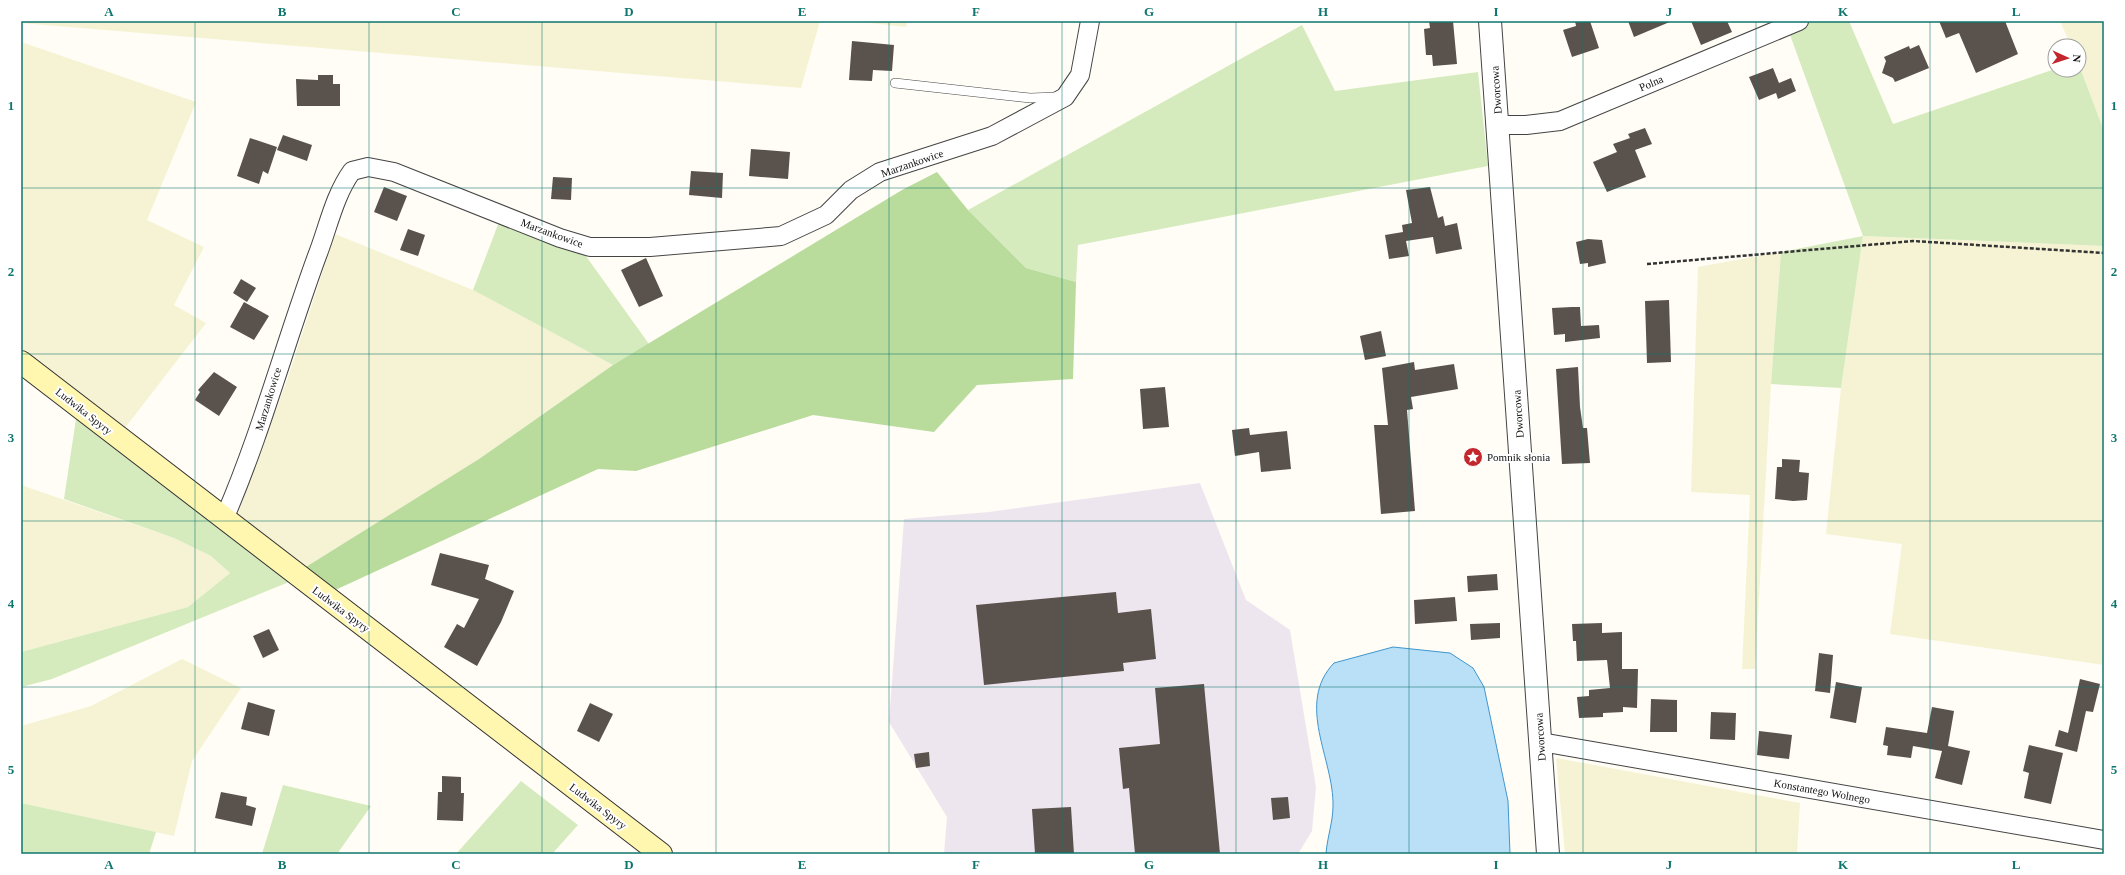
<svg xmlns="http://www.w3.org/2000/svg" width="2125" height="875" viewBox="0 0 2125 875" font-family="'Times New Roman',serif">
<style>
.industrial{fill:#eee6ef}
.farmland{fill:#f6f3d4}
.green{fill:#d5ebbd}
.forest{fill:#b9dc9c}
.water{fill:#b9e0f7;stroke:#3f96cf}
.building{fill:#5a524d}
.lines{fill:none;stroke-linecap:round;stroke-linejoin:round}
.service-casing{stroke:#444;stroke-width:10}
.minor-casing{stroke:#444;stroke-width:20}
.tertiary-casing{stroke:#444;stroke-width:24}
.secondary-casing{stroke:#333;stroke-width:24}
.path{stroke:#333;stroke-width:2.5;stroke-dasharray:4 2;stroke-linecap:butt}
.service{stroke:#fff;stroke-width:9}
.minor{stroke:#fff;stroke-width:18}
.tertiary{stroke:#fff;stroke-width:22}
.secondary{stroke:#fff6b0;stroke-width:22}
.grid{fill:none;stroke:#0f766e;stroke-width:1;stroke-opacity:0.55}
.labels{text-anchor:middle;stroke-width:4;stroke-linejoin:round;paint-order:stroke}
.street-label{font-size:11px;fill:#111;stroke:#fff}
.poi-label{font-size:11px;fill:#111;stroke:#fff;text-anchor:start}
.neatline{fill:none;stroke:#0f766e;stroke-width:1.5}
.grid-label{font-size:13px;text-anchor:middle;font-weight:bold;fill:#0f766e}
</style>
<rect width="100%" height="100%" fill="#fffdf5"/>
<path class="industrial" d="M1200,483l46,117 44,30 26,157 -4,44 -14,23h-354l3,-37 -58,-95 15,-203 85,-7z"/>
<path class="farmland" d="M21,21h799l-19,67 -780,-65z
M853,21h55l-2,6z
M2060,21h44v110l-25,-66v-19h-8z
M21,42l175,60 -49,118 57,27 -30,58 32,18 -81,105 -104,-79z
M335,234l138,56 140,75 -134,94 -178,111 -66,-53 51,-134z
M1863,236l241,10v419l-214,-31 12,-90 -76,-10 15,-146z
M1781,252l-10,132 -16,285h-13l8,-174 -59,-3 7,-225z
M21,485l153,53 37,18 19,17 -42,34 -167,45z
M182,659l59,29 -49,73 -18,75 -153,-33v-77l70,-20z
M1556,758l244,45 -3,51h-232z"/>
<path class="green" d="M1785,21h64l44,103 162,-55 24,1v-5l25,66v115l-241,-10 -22,152 -70,-4 10,-132 82,-16z
M1302,25l33,66 143,-19 10,94 -410,79 -2,37 -50,-14 -58,-58z
M499,222l84,30 66,92 -36,21 -140,-75z
M76,419l213,163 -237,97 -31,8v-35l167,-45 42,-34 -19,-17 -37,-18 -110,-39z
M521,781l57,44 -26,29h-96z
M283,785l88,21 -34,48h-75z
M21,803l135,29 -7,22h-128z"/>
<path class="forest" d="M937,172l31,38 58,58 50,14 -3,97 -96,6 -43,47 -121,-17 -177,56 -38,-2 -265,122 -32,-21 178,-111 134,-94 289,-175z"/>
<path class="water" d="M1393,647l57,6 23,15 11,19 24,114 2,53h-184c1,-16 7,-32 7,-48 1,-47 -38,-102 1,-143z"/>
<path class="building" d="M1429,21h24l4,43 -24,2 -1,-11h-6l-2,-26 6,-1z
M1575,21h15l9,27 -27,9 -9,-27 13,-4z
M1628,21h44l-38,16z
M1691,21h36l5,11 -31,13z
M1939,21h66l13,33 -42,19 -17,-40 -13,5z
M852,41l42,4 -2,26 -19,-1 -1,11 -23,-1z
M1919,45l10,23 -34,14 -2,-4 -11,-5 4,-12 -2,-4 25,-11 1,3z
M1773,68l6,15 12,-5 5,13 -18,8 -2,-6 -17,7 -10,-23z
M318,75h15v9h7v22h-43l-1,-27 22,1z
M1645,128l7,16 -17,6 11,27 -39,15 -14,-30 24,-10 -4,-8 17,-6 -2,-4z
M283,135l29,10 -5,16 -30,-11z
M250,138l27,9 -9,27 -5,-3 -4,13 -22,-8z
M751,149l39,3 -2,27 -39,-3z
M691,171l32,2 -1,25 -33,-3z
M553,177l19,1 -1,22 -20,-1z
M384,187l23,9 -10,25 -23,-9z
M1430,187l8,31 5,-2 2,10 12,-3 5,26 -26,5 -3,-17 -27,4 3,15 -20,3 -4,-24 18,-3 -1,-7 10,-2 -6,-33z
M408,229l17,6 -7,21 -18,-6z
M1588,239l14,1 4,23 -18,4v-4l-8,1 -4,-22z
M646,258l17,38 -24,11 -18,-37z
M241,279l15,9 -9,14 -14,-9z
M1669,300l2,62 -24,1 -2,-62z
M244,302l25,14 -15,24 -24,-13z
M1572,307h8l1,19 18,-1 1,13 -35,4v-8l-11,1 -2,-27z
M1381,331l5,25 -21,4 -5,-24z
M1414,362l1,8 39,-6 4,25 -47,8 2,12 -6,1 8,101 -34,3 -7,-89h14l-6,-57z
M1578,367l2,40 3,21h4l3,35 -28,1 -6,-95z
M214,372l23,15 -18,29 -24,-16 5,-8 -2,-2z
M1165,387l4,40 -26,2 -3,-40z
M1249,428l1,7 37,-4 4,38 -30,3 -2,-20 -24,4 -3,-26z
M1782,459l18,1 -1,12 10,1 -2,27 -14,1 -18,-2 2,-32h5z
M440,553l49,12 -4,14 29,12 -13,31 -24,44 -33,-19 13,-23 7,4 15,-29 -48,-14z
M1497,574l1,16 -30,2 -1,-16z
M1116,592l2,21 33,-4 5,50 -33,4 1,8 -140,14 -8,-80z
M1455,597l2,24 -42,3 -1,-24z
M1500,623v15l-29,2 -1,-16z
M1602,623v10l20,-1v37h16l-1,39 -14,-1v5l-20,1v4l-24,1 -2,-21 12,-1v-6l21,-2 -3,-28 -30,1 -1,-20h-3l-1,-17z
M269,629l10,21 -16,8 -10,-22z
M1819,653l14,2 -3,38 -15,-2z
M2080,679l20,5 -7,28 -7,-1 -9,41 -22,-6 4,-16 9,3z
M1836,682l26,5 -6,36 -26,-5z
M1204,684l16,170h-85l-6,-66 -6,1 -4,-41 41,-4 -5,-56z
M1651,699l26,1v32h-27z
M248,702l27,8 -6,26 -28,-7z
M590,703l23,11 -14,28 -22,-11z
M1932,707l22,4 -6,35 22,5 -8,34 -27,-7 7,-27 -29,-5 -2,12 -24,-3 1,-9 -5,-1 3,-18 41,6z
M1711,712l25,1 -1,27 -25,-1z
M1759,731l33,4 -3,24 -32,-4z
M2029,745l34,8 -12,51 -27,-6 5,-25 -6,-2z
M929,752l1,14 -14,2 -2,-14z
M442,776l19,1v16h3l-1,28 -26,-1 1,-28h4z
M221,792l26,5 -1,8 10,3 -4,18 -37,-8z
M1288,797l2,21 -17,2 -2,-22z
M1071,807l3,47h-39l-3,-45z"/>
<g class="lines">
<defs>
<path id="service" d="M895,83l135,15 27,-1"/>
<path id="minor" d="M1498,125h28l34,-4 239,-100
M224,519c37,-85 61,-176 93,-263 11,-28 17,-60 35,-85l16,-4 26,5 166,66 30,9h60l131,-11 45,-21 25,-25 29,-18 112,-36 73,-39 15,-22 10,-54
M1541,742l563,98"/>
<path id="tertiary" d="M1490,21l58,833"/>
<path id="secondary" d="M21,362l640,492"/>
</defs>
<use href="#service" class="service-casing"/>
<use href="#minor" class="minor-casing"/>
<use href="#tertiary" class="tertiary-casing"/>
<use href="#secondary" class="secondary-casing"/>
<path class="path" d="M1647,264l267,-23 190,12"/>
<use href="#service" class="service"/>
<use href="#minor" class="minor"/>
<use href="#tertiary" class="tertiary"/>
<use href="#secondary" class="secondary"/>
</g>
<path class="grid" d="M195,21v833M369,21v833M542,21v833M716,21v833M889,21v833M1062,21v833M1236,21v833M1409,21v833M1583,21v833M1756,21v833M1930,21v833M21,188h2083M21,354h2083M21,521h2083M21,687h2083"/>
<defs>
<symbol id="sight-disc" viewBox="-11 -11 22 22"><circle r="9.5" fill="#c4262e" stroke="#fff"/><path d="M0-6L1.8-2.2L6-1.7L2.9 1.2L3.7 5.4L0 3.3L-3.7 5.4L-2.9 1.2L-6-1.7L-1.8-2.2Z" fill="#fff"/></symbol>
</defs>
<g fill-rule="evenodd">
<use href="#sight-disc" x="1462" y="446" width="22" height="22"/>
</g>
<g class="labels">
<g class="street-label">
<text transform="translate(1651 83) rotate(-23)" y="4">Polna</text>
<text transform="translate(1496 90) rotate(-94)" y="4">Dworcowa</text>
<text transform="translate(912 163) rotate(-19)" y="4">Marzankowice</text>
<text transform="translate(552 233) rotate(20)" y="4">Marzankowice</text>
<text transform="translate(268 399) rotate(-73)" y="4">Marzankowice</text>
<text transform="translate(84 411) rotate(38)" y="4">Ludwika Spyry</text>
<text transform="translate(1518 414) rotate(-94)" y="4">Dworcowa</text>
<text transform="translate(341 609) rotate(37)" y="4">Ludwika Spyry</text>
<text transform="translate(1540 737) rotate(-94)" y="4">Dworcowa</text>
<text transform="translate(1822 791) rotate(10)" y="4">Konstantego Wolnego</text>
<text transform="translate(598 806) rotate(37)" y="4">Ludwika Spyry</text>
</g>
<g class="poi-label">
<text x="1487" y="461">Pomnik słonia</text>
</g>
</g>
<rect width="2125" height="875" fill="none" stroke="#ffffff" stroke-width="44"/>
<g transform="translate(2067 58) rotate(93)"><circle r="19" fill="#ffffff" stroke="#a0a0a0"/>
<path d="M0-3L7 15L0 10L-7 15Z" fill="#c4262e"/>
<text y="-6" font-size="11" font-weight="bold" text-anchor="middle" fill="#111111">N</text>
</g>
<rect x="22" y="22" width="2081" height="831" class="neatline"/>
<g class="grid-label">
<text x="109" y="16">A</text>
<text x="282" y="16">B</text>
<text x="456" y="16">C</text>
<text x="629" y="16">D</text>
<text x="802" y="16">E</text>
<text x="976" y="16">F</text>
<text x="1149" y="16">G</text>
<text x="1323" y="16">H</text>
<text x="1496" y="16">I</text>
<text x="1669" y="16">J</text>
<text x="1843" y="16">K</text>
<text x="2016" y="16">L</text>
<text x="11" y="110">1</text>
<text x="2114" y="110">1</text>
<text x="11" y="276">2</text>
<text x="2114" y="276">2</text>
<text x="11" y="442">3</text>
<text x="2114" y="442">3</text>
<text x="11" y="608">4</text>
<text x="2114" y="608">4</text>
<text x="11" y="774">5</text>
<text x="2114" y="774">5</text>
<text x="109" y="869">A</text>
<text x="282" y="869">B</text>
<text x="456" y="869">C</text>
<text x="629" y="869">D</text>
<text x="802" y="869">E</text>
<text x="976" y="869">F</text>
<text x="1149" y="869">G</text>
<text x="1323" y="869">H</text>
<text x="1496" y="869">I</text>
<text x="1669" y="869">J</text>
<text x="1843" y="869">K</text>
<text x="2016" y="869">L</text>
</g>
</svg>
